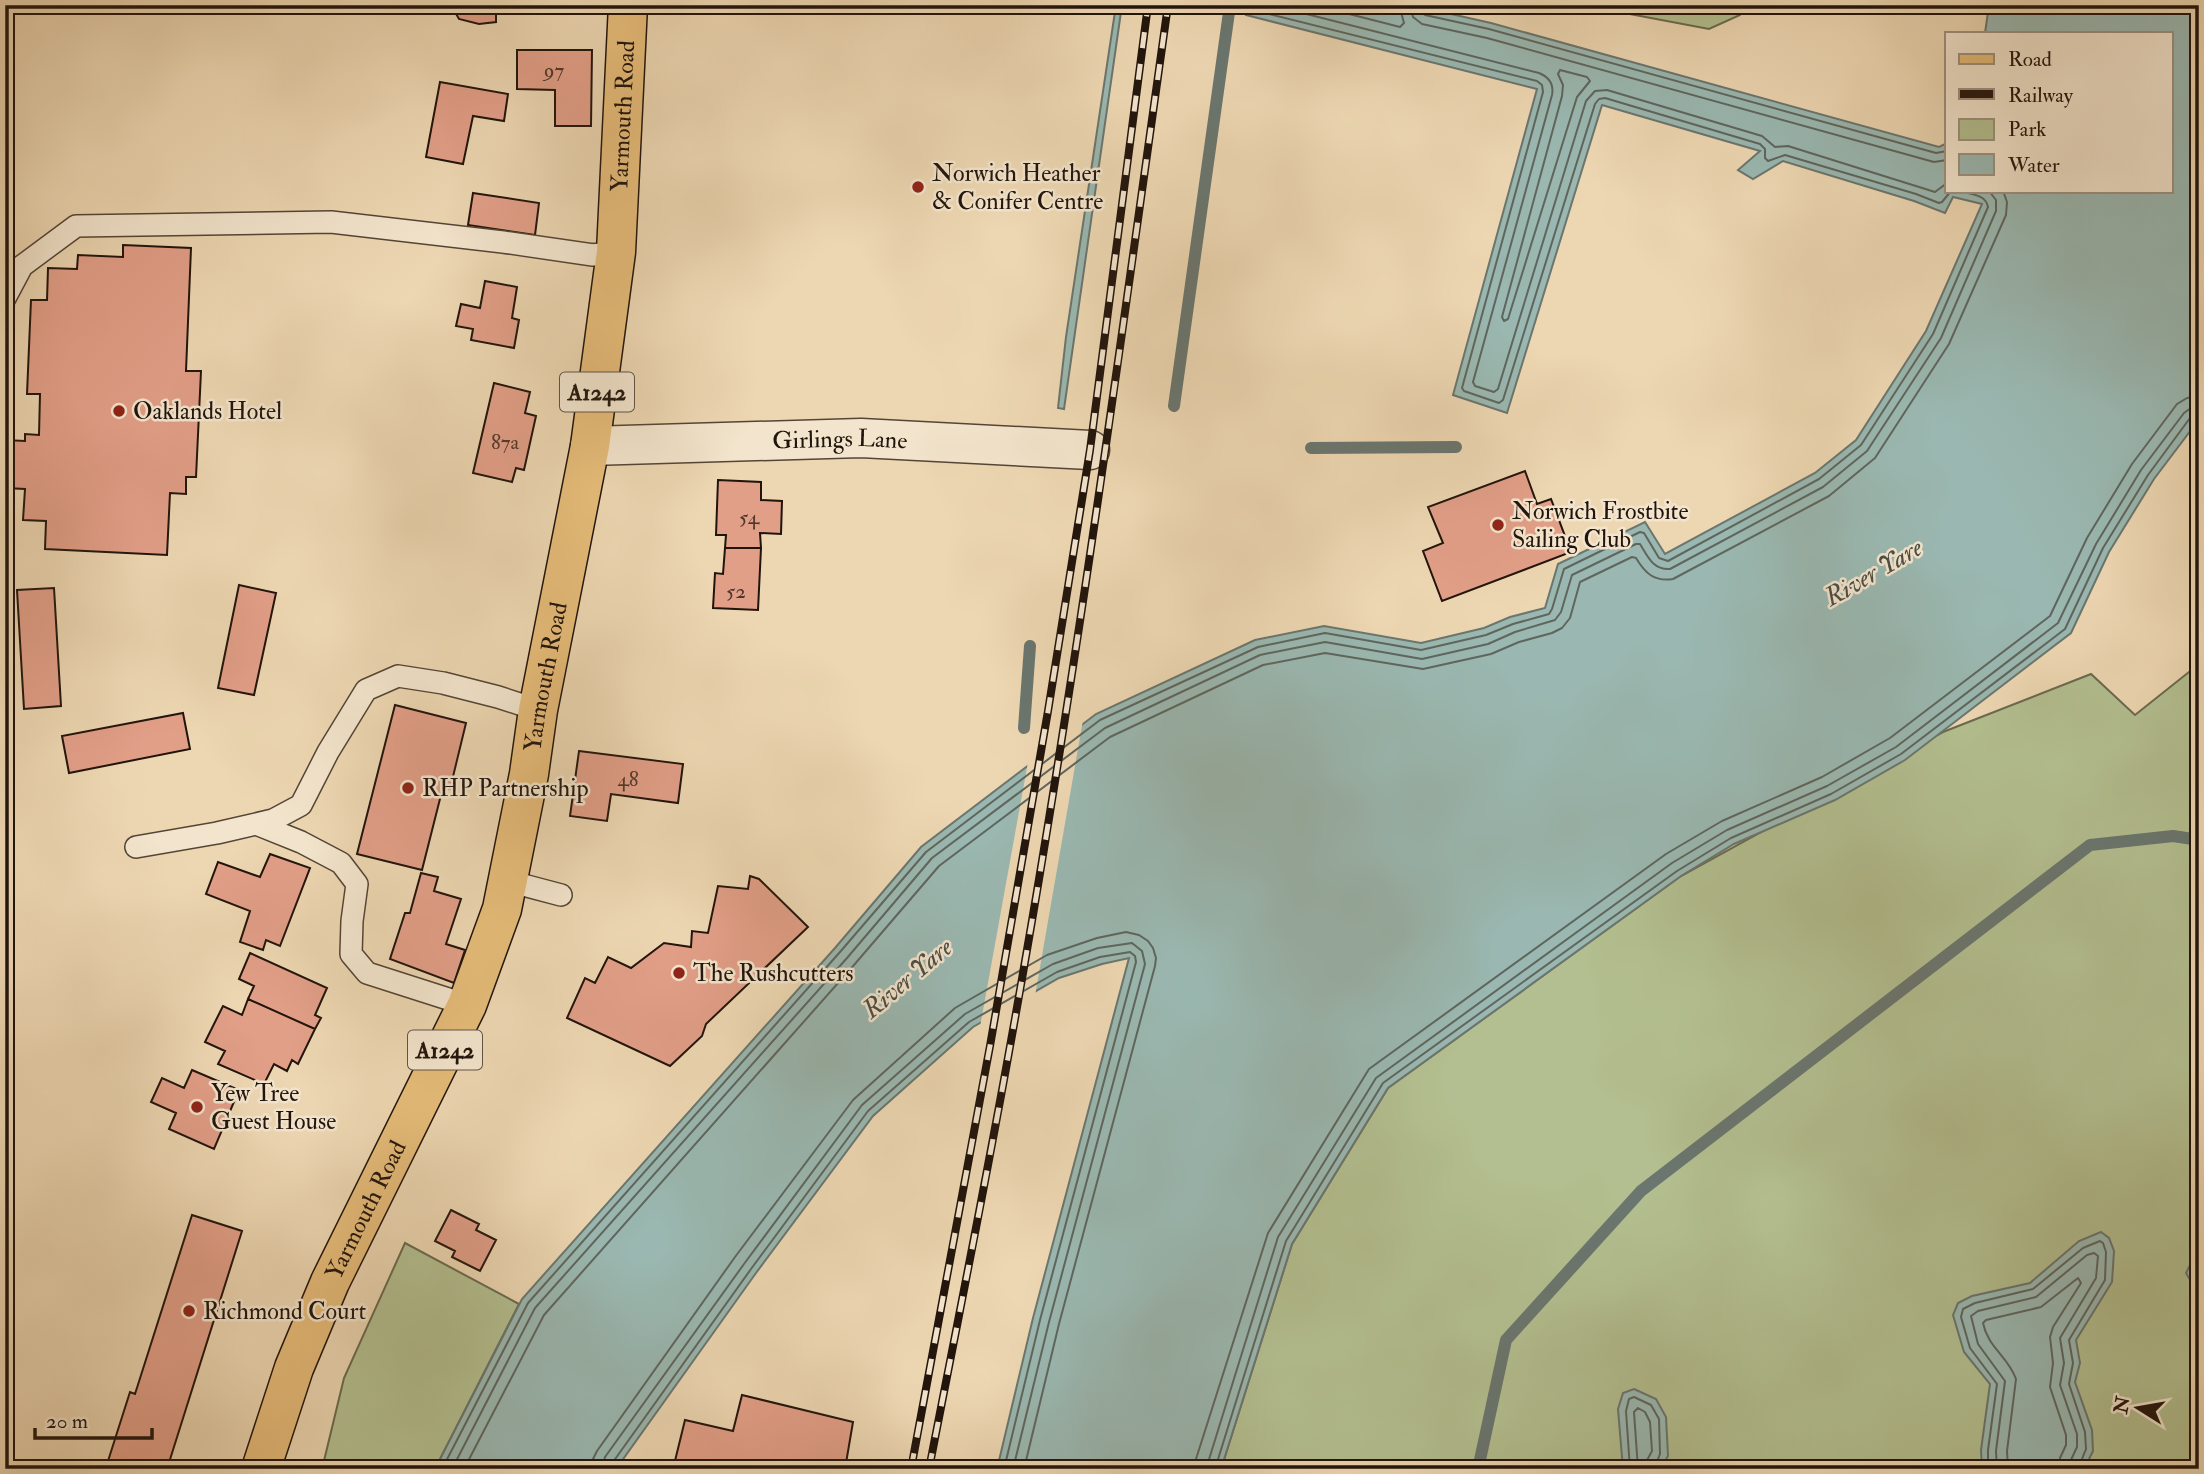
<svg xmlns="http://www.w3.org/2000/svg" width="2204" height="1474" viewBox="0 0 2204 1474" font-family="'IM FELL Double Pica',serif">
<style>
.green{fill:#b3bf90;stroke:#6a6a4e;stroke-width:2}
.water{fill:#9ab8b1;stroke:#6a766f;stroke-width:2}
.pier{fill:#edd7b2}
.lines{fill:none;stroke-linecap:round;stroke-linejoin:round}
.shore{stroke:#5e665e;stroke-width:2}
.stream{stroke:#6a766f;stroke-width:12}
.building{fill:#e29f88;stroke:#21140c;stroke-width:2}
.service-casing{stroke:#544536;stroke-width:24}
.minor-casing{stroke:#544536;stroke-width:41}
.primary-casing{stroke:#21140c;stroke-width:41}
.service{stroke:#f3e5cd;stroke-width:21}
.minor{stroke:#f3e5cd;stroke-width:38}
.primary{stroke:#e6bc79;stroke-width:38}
.rail-casing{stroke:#21140c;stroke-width:8}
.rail{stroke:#f3e5cd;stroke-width:5;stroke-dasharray:16;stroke-linecap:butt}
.poi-dot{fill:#8f2418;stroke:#f3e5cd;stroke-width:2.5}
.labels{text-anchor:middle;stroke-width:5;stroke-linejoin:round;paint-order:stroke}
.number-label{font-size:21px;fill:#51372b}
.shield{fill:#f3e5cd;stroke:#605346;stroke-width:2}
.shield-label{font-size:23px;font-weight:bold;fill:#21140c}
.street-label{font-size:24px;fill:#21140c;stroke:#f3e5cd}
.poi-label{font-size:24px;fill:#21140c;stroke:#f3e5cd;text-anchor:start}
.water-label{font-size:26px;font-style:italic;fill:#4b4d46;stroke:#f3e5cd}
</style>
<rect width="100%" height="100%" fill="#edd7b2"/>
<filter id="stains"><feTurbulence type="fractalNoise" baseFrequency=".00286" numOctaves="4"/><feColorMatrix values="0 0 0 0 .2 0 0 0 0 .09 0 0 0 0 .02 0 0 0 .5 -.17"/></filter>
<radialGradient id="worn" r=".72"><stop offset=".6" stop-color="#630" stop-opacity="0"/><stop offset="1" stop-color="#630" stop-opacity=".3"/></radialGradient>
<path class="green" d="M1582,5h165l-7,10 -31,14z
M2199,664v805h-978l71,-225 96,-156 293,-212 262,-144 148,-58 44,41z
M405,1243l114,61 -84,165h-113l22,-91z"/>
<path class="water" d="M1116,5h6l-58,404 -6,-1 8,-71z
M1248,5h163l80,18 448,124 8,-4v48h224v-158h-186l4,-28h210v409l-5,12 -40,53 -45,73 -38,81 -166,127 -70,40 -101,44 -53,32 -293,212 -96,156 -71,225h-224l36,-151 96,-360 -27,6 -43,14 -86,49 -100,89 -117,157 -140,196h-181l87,-170 313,-351 86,-101 175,-133 159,-74 69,-14 97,17 63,-15 26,-11 35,-9 13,-44 87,-42 20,32 150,-81 41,-33 70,-109 56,-127 -29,-7 -8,16 -31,-12 -131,-40 -30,18 -15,-9 22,-19 -158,-46 -95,308 -54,-18 84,-306 -291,-74z
M2101,1232l8,6 5,13 -2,31 -36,58 4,23 -5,19 17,48 1,21 -9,18h-102l-1,-19 9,-66 -26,-32 -11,-37 5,-12 14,-7 58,-13 49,-42z
M2199,1247v48l-13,-22z
M1634,1389l22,10 10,18 2,39 -8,13h-37l-5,-60 5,-16z"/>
<path class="pier" d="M1083,720l-48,276 -55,31 48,-265z"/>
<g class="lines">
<path class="shore" d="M1255,5l2,6 280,70 5,4 1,7 -81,296 2,3 35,12 4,-3 92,-296 4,-5 6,-1 155,46 5,5v9l3,3 17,-6 131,39 23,9 3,-1 9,-11
M1271,5l268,68c10,4 15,11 13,22l-79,287 2,4 19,6 4,-3 88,-288 9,-10 12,-1 155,46 13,11 13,-1 147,46 12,-9
M1314,5l86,22 4,-4 -5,-18
M1410,5l3,12 9,7 65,14 447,124 13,-2
M1418,5l1,6 6,4 64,14 447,124 11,-2
M1560,70l27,7 3,4 -13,16 -69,222 -4,2 -2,-4 60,-221 1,-11 -5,-11z
M442,1469l86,-166 312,-351 86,-100 174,-132 158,-73 67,-14 96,17 65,-15 27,-11 36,-10 3,-5 12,-40 76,-37 4,1 15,25 9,3 151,-82 42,-34 72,-111 55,-127c-2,-13 -19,-13 -30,-16
M452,1469l83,-161 312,-350 85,-100 173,-130 155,-73 65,-13 97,17 66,-15 27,-12 40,-12 6,-8 11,-37 64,-31h4c8,13 13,26 30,25l153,-82 44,-36 74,-113 55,-127v-11l-7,-9
M464,1469l80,-154 310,-350 85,-99 171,-129 153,-72 62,-12 98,16 68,-15 28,-12 33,-9 10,-5 8,-10 10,-36 52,-25 4,1c9,15 18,24 37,21l156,-83 46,-38 74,-114 57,-129 1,-13 -4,-11
M592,1469l1,-10 4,-8 138,-194 118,-157 102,-92 92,-53 50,-17 29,-6 13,3 9,6 5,7 3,10 -1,8 -96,358 -35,145
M602,1469l3,-12 139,-193 118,-159 103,-91 88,-50 45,-16 34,-5 10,8 3,13 -96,358 -36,147
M611,1469l2,-7 138,-193 117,-158 101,-89 88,-50 43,-15 30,-5 5,4 1,6 -96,358 -36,149
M1195,1469l1,-10 72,-226 101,-164 297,-215 56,-33 100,-44 68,-39 160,-122 37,-78 45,-74 45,-60 10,-6 12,-2
M1206,1469l72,-232 98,-159 296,-215 55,-33 100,-44 69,-39 162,-124 38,-79 45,-74 43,-57 7,-5 8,-1
M1215,1469l71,-228 97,-158 294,-212 54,-33 100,-44 70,-40 164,-125 38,-81 45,-73 42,-57 9,-3
M1630,1469l-4,-58 3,-12 5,-2 17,8 8,14 1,35 -6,15
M1638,1469l-4,-57 4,-4 7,4 5,10 2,29 -6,11 -1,7
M1988,1469v-19l9,-66 -27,-36 -9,-31 2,-8 12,-6 58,-14 50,-41 17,-7 3,2 3,9 -1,28 -36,60 4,23 -4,21 16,48 1,17 -8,20
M1997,1469l-1,-18 9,-70 -27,-37 -7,-28 7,-5 58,-14 51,-42 7,-2 4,3 -2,22 -36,60 4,25 -4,22 17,49v13l-7,15 -1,7
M2008,1469l-1,-18 9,-72c-8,-23 -28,-31 -33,-56l3,-3 55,-13 37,-29 3,5 -28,44 -3,10 3,26 -3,24 16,48v10l-6,13 -1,11"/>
<path class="stream" d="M1174,406l56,-401
M1311,448l145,-1
M1024,728l6,-82
M1478,1469l28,-129 135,-149 449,-346 83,-9 26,4"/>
</g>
<path class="building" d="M451,5h53v3h-8v14l-17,2 -20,-5z
M517,50h75l-1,76h-36v-36l-38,-1z
M440,82l68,12 -4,27 -31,-5 -10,48 -37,-7z
M473,193l66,10 -4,32 -67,-10z
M123,245l68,3 -5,123h15l-5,106h-10v17l-16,-1 -3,62 -122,-6 1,-28 -23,-1 2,-31 -20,-1v-48l20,1v-7l14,1 1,-41h-13l4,-94h16l1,-32 29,1 1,-14 45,2z
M485,281l32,6 -5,31 7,2 -5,28 -43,-8 2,-11 -17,-3 5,-22 19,4z
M494,383l36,9 -5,21 11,3 -12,54 -8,-2 -4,14 -39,-9z
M1525,471l12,33 14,-5 20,53 -129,49 -19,-50 20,-8 -15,-36z
M718,480l43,2v18l21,1 -1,33 -21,-1 1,15h-36l1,-13h-10z
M725,548h36l-3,62 -45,-2 2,-35 8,1z
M239,585l37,8 -22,102 -36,-7z
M54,588l7,118 -37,3 -7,-119z
M395,705l71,18 -16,66 -7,-2 -21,83 -65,-16z
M183,713l7,36 -121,24 -7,-37z
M579,751l104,13 -5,39 -67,-9 -4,27 -37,-5z
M270,854l40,14 -30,78 -14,-6 -3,10 -23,-8 10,-31 -44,-17 12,-32 42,15z
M421,873l17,4 -4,14 27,8 -15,45 19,6 -11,33 -64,-24 15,-46h5z
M750,876l9,3 49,48 -102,97 -4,12 -32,30 -103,-48 18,-40 10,5 13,-26 23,11 33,-25 27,4 1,-16 16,2 10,-47 30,3z
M250,953l77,35 -12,27 6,3 -6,11 -67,-30 6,-13 -15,-7z
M248,999l67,30 -17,35 -6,-4 -5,11 -13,-7 -10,20 -46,-20 7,-13 -20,-9 18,-36 19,9z
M192,1070l47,20 -25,59 -45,-20 7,-16 -25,-11 11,-24 22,10z
M451,1210l28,14 -3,6 20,10 -16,31 -28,-14 3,-6 -20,-10z
M192,1215l50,16 -75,238h-34l-25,-8 22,-69 5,2z
M742,1395l111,27 -8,47h-172l12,-49 48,11z"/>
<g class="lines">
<defs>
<path id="service" d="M5,298l17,-32 54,-40 255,-4 172,20 90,13 23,-3
M256,824l45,18 40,21 16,21 -5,37 -1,33 16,19 100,32
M136,847l81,-14 56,-13 28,-15 27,-53 38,-62 32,-14 45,7 55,14 40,13
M508,881l53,14"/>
<g id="minor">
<path id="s1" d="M590,446l271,-8 229,12"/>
</g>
<g id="primary">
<path id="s2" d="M261,1469l33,-101 36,-86 137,-277 35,-96 27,-135 9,-64 52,-264 26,-194 12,-247"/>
</g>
</defs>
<use href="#service" class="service-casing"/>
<use href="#minor" class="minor-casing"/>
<use href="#primary" class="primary-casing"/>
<use href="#service" class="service"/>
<use href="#minor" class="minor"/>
<use href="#primary" class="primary"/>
<defs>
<path id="rail" d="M911,1469l79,-423 58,-335 42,-261 58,-445
M929,1469c27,-139 55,-278 80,-417 63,-348 110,-697 159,-1047"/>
</defs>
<use href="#rail" class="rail-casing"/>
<use href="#rail" class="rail"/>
</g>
<g class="poi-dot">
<circle cx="918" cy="187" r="7"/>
<circle cx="119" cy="411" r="7"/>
<circle cx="1498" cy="525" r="7"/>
<circle cx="408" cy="788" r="7"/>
<circle cx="679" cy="973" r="7"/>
<circle cx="197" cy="1107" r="7"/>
<circle cx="189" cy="1311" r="7"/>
</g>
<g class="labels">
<g class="number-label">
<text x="554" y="77">97</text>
<text x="505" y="449">87a</text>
<text x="749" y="524">54</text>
<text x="736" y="598">52</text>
<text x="628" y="786">48</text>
</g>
<g class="shield">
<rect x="560" y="372.5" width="74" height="39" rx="5"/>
<rect x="408" y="1030.5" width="74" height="39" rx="5"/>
</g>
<g class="shield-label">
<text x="597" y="400">A1242</text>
<text x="445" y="1058">A1242</text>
</g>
<g class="street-label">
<text dy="8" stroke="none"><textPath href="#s2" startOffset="1414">Yarmouth Road</textPath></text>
<text dy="8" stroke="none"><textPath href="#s1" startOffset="250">Girlings Lane</textPath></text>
<text dy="8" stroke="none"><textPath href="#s2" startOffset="847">Yarmouth Road</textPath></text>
<text dy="8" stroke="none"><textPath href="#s2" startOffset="280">Yarmouth Road</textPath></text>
</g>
<g class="poi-label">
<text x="932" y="181">Norwich Heather<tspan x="932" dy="28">&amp; Conifer Centre</tspan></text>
<text x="133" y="419">Oaklands Hotel</text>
<text x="1512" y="519">Norwich Frostbite<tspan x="1512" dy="28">Sailing Club</tspan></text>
<text x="422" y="796">RHP Partnership</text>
<text x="693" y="981">The Rushcutters</text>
<text x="211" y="1101">Yew Tree<tspan x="211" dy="28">Guest House</tspan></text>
<text x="203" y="1319">Richmond Court</text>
</g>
<g class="water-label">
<text transform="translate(1873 572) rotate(-30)" y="9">River Yare</text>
<text transform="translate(907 978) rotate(-40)" y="9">River Yare</text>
</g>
</g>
<rect width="2204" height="1474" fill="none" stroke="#edd7b2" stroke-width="28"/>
<rect x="7" y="7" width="2190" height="1460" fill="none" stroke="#21140c" stroke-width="3.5"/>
<rect x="14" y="14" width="2176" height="1446" fill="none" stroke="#21140c" stroke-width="2"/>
<rect x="1945" y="32" width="228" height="161" fill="#f3e5cd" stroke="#9f9180" stroke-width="2"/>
<rect x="1959" y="54" width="35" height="10" fill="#e6bc79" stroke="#9f9180" stroke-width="2"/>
<text x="2008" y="66" font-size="21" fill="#21140c">Road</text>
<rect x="1959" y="89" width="35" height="10" fill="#21140c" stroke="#9f9180" stroke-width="2"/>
<text x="2008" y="102" font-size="21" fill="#21140c">Railway</text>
<rect x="1959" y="119" width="35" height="21" fill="#b3bf90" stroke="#9f9180" stroke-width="2"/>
<text x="2008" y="136" font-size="21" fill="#21140c">Park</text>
<rect x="1959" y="154" width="35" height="21" fill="#9ab8b1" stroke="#9f9180" stroke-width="2"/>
<text x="2008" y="172" font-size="21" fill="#21140c">Water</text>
<g transform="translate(2138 1408) rotate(281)" stroke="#f3e5cd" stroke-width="5" paint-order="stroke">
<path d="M0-5L12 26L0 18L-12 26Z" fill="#21140c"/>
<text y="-10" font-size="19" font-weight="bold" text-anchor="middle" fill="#21140c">N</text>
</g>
<path d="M35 1428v10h117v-10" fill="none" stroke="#21140c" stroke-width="3.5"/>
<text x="46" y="1428" font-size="21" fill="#21140c" stroke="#f3e5cd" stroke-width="5" paint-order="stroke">20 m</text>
<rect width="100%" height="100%" filter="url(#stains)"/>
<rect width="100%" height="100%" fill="url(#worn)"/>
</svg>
